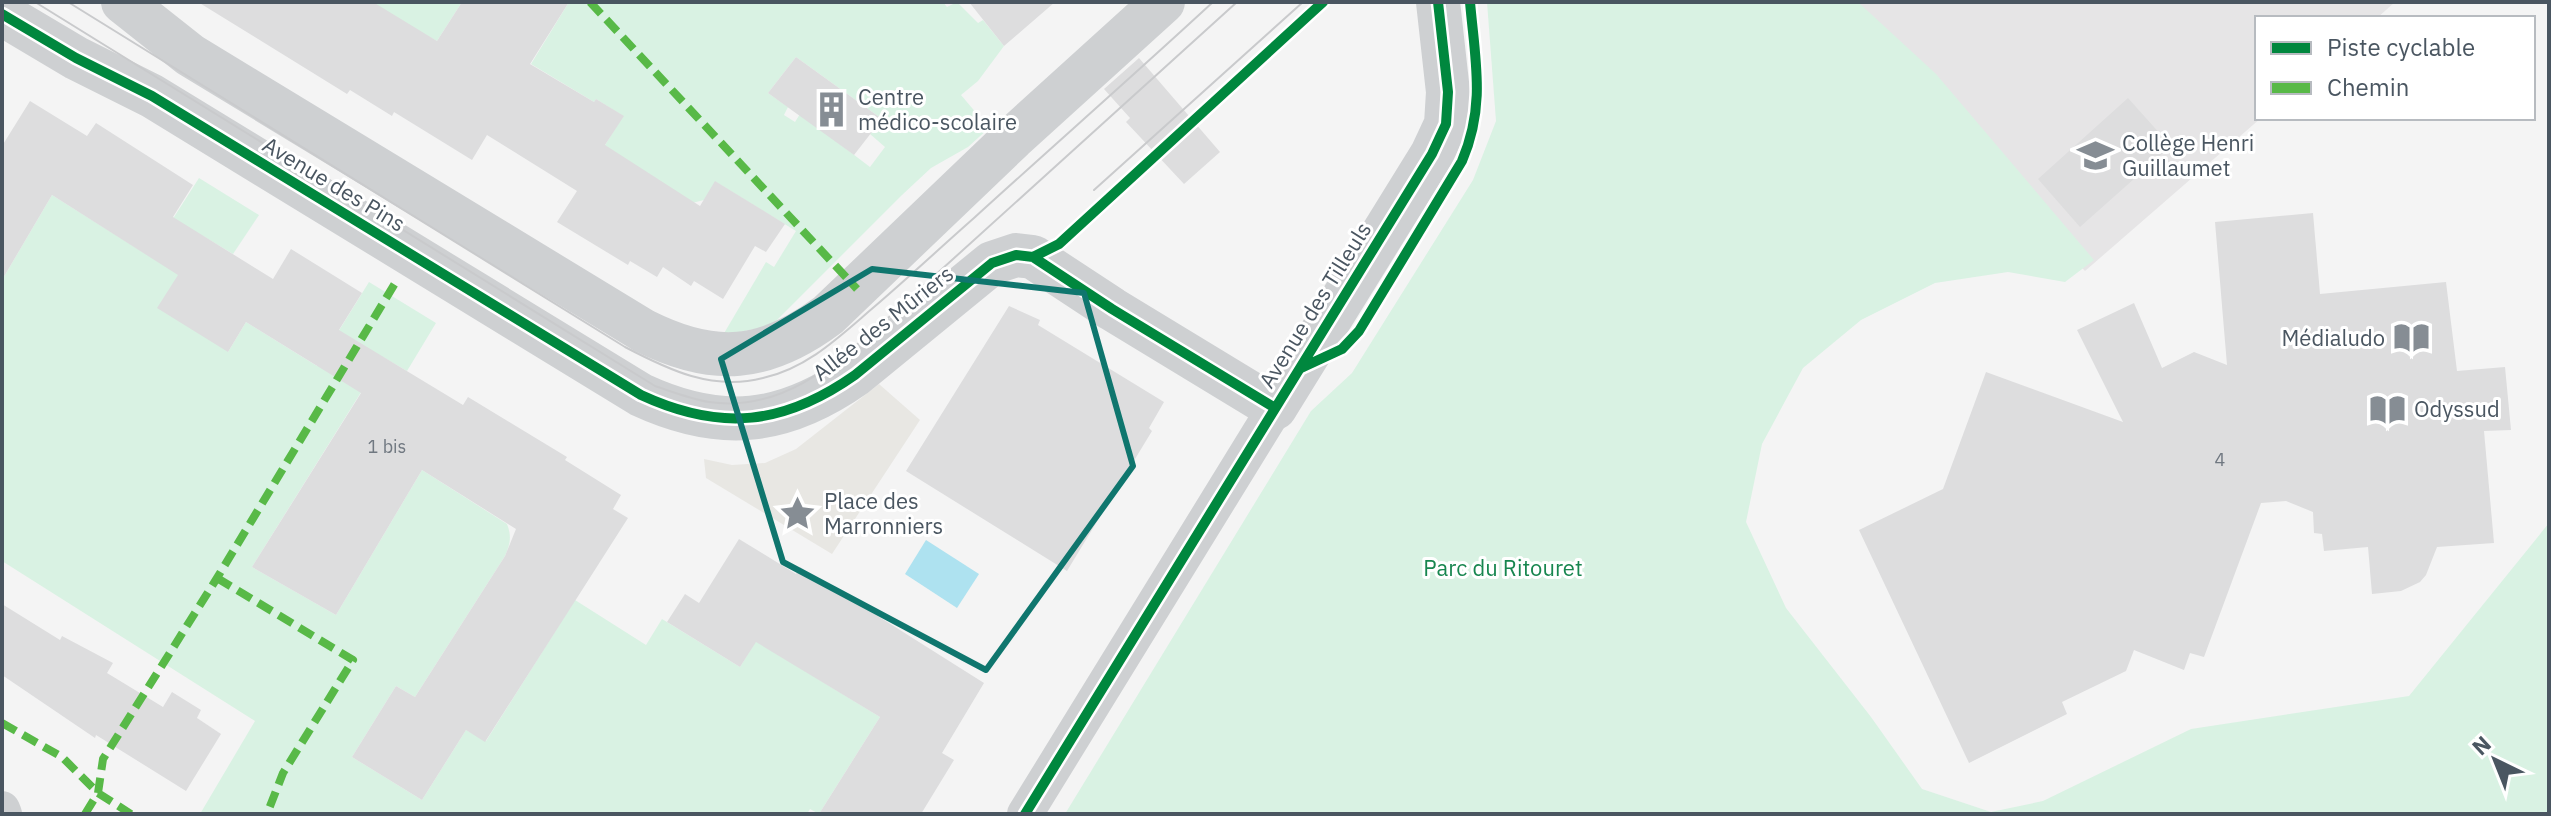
<svg xmlns="http://www.w3.org/2000/svg" width="2551" height="816" viewBox="0 0 2551 816" font-family="'IBM Plex Sans',sans-serif">
<style>
.commercial{fill:#e8e7e3}
.education{fill:#e6e5e6}
.green{fill:#d9f2e3;fill-rule:evenodd}
.water{fill:#aee2f0}
.building{fill:#ddddde}
.lines{fill:none;stroke-linecap:round;stroke-linejoin:round}
.minor{stroke:#ced0d2;stroke-width:36}
.tertiary{stroke:#ced0d2;stroke-width:44}
.tram{stroke:#c9cacc;stroke-width:2}
.quiet{stroke:#58b947;stroke-width:8;stroke-dasharray:16 8;stroke-linecap:butt}
.cycleway-casing{stroke:#fff;stroke-width:15}
.cycleway{stroke:#00873e;stroke-width:10}
.marked{fill:none;stroke:#0f766e;stroke-width:6;stroke-linejoin:round}
.labels{text-anchor:middle;stroke-width:6;stroke-linejoin:round;paint-order:stroke}
.number-label{font-size:18px;fill:#707881}
.poi-label{font-size:22px;fill:#4a5661;stroke:#fff;text-anchor:start}
.street-label{font-size:22px;fill:#4a5661;stroke:#fff}
.park-label{font-size:22px;fill:#17864f;stroke:#fff}
</style>
<rect width="100%" height="100%" fill="#f4f4f4"/>
<path class="commercial" d="M879,384l41,36 -88,134 -126,-76 -2,-19 28,6 33,-2 31,-14z"/>
<path class="education" d="M1825,2h570l-18,16h-120v100h4l-176,153 -185,-193z"/>
<path class="green" d="M364,2h98l-25,39z
M569,2h374l4,5 10,-5 21,21 5,-3 21,26 -26,35 -17,14 28,33 -21,19 -37,21 -29,27 -131,131 -48,9 43,-73 8,5 22,-36 -80,-49 -12,18 -16,4c-24,-25 -55,-39 -86,-54l21,-34 -27,-17 -2,3 -63,-38zM796,57l86,62 -12,15 15,13 -15,20 -70,-53 -5,8 -11,-7 4,-8 -20,-14z
M1487,2h371l78,72 158,186 -29,22 -57,-10 -73,11 -74,37 -58,48 -41,76 -16,78 40,86 85,109 51,72 69,23 52,-11 148,-72 218,-33 140,-173v291h-1484l246,-403 41,-38 121,-193 23,-59z
M199,178l60,37 -26,39 -30,-18 25,116 18,-30 71,44 52,-84 67,41 -29,48 -24,-14 -131,210 84,48 86,-145 85,54c5,13 3,20 -2,32l-90,141 -19,-11 -44,71 70,43 44,-70 20,11 89,-141 71,45 16,-26 78,48 16,-26 124,76 -61,97 -9,-5 -3,5h-607l55,-93 -253,-160v-281l50,-85 97,61z"/>
<path class="water" d="M926,540l53,34 -22,34 -52,-34z"/>
<path class="building" d="M198,2h175l64,39 25,-39h107l-39,62 64,38 2,-3 28,17 -19,29 95,61 15,-25 70,43 -19,28 -11,-6 -32,53 -29,-18 -3,5 -28,-19 -6,10 -27,-16 -2,4 -71,-43 20,-31 -90,-56 -15,25 -78,-48 -2,4 -42,-26 -3,4z
M969,2h86l-51,44z
M796,57l86,62 -28,36 -86,-62z
M1139,58l81,94 -36,32 -58,-62 4,-4 -26,-29z
M2128,98l43,48 -91,81 -42,-48z
M30,101l57,35 9,-13 97,62 -20,32 100,62 18,-30 71,44 -23,37 124,75 5,-8 99,60 -2,3 56,35 -8,14 15,9 -143,224 -19,-12 -44,70 -70,-43 44,-71 19,11 90,-141 11,-27 -94,-59 -86,145 -84,-48 109,-174 -115,-71 -18,30 -71,-44 21,-33 -126,-80 -50,85v-134z
M2313,213l7,81 126,-12 11,89 48,-4 6,63 -27,1 10,112 -57,4 -11,28 -6,7 -19,9 -29,3 -4,-47 -44,4 -2,-17 -8,-1 -1,-21 -27,-11 -25,2 -57,154 -14,-4 -6,17 -50,-20 -8,21 -64,31 5,12 -98,49 -110,-233 84,-41 43,-117 137,50 -46,-92 57,-27 28,65 32,-16 33,13 -12,-143z
M1009,306l31,14 -2,5 126,77 -15,26 3,3 -85,140 -161,-100z
M739,539l57,35 4,-7 184,116 -42,70 12,7 -33,54h-102l61,-97 -124,-75 -16,25 -73,-45 18,-28 14,9z
M2,604l58,36 2,-4 51,27 -6,10 56,34 9,-15 29,18 -4,8 24,16 -35,57 -90,-56 -1,3 -93,-63z"/>
<g class="lines">
<path class="minor" d="M2,809l2,5
M1025,814l250,-406"/>
<path class="tertiary" d="M123,2l67,53 454,276c70,35 121,31 184,-16l185,-177 150,-136
M2,14l74,44 76,38 489,299c80,37 143,30 214,-20l137,-112 24,-8 17,2 79,52 163,99 157,-254 14,-30 2,-32 -10,-90"/>
<path class="tram" d="M35,2l620,384c18,6 36,13 54,16 74,11 128,-40 180,-85l348,-315
M68,2l557,345c44,23 87,44 138,31 45,-10 77,-42 111,-71 34,-29 67,-60 100,-89 79,-72 160,-143 239,-216
M1094,190l209,-188"/>
<path class="quiet" d="M590,2l267,287
M217,578l136,82 -70,113 -16,41
M2,723l60,34 36,36 33,21
M85,814l13,-21 5,-34 114,-181 180,-298"/>
<defs>
<path id="cycleway" d="M2,14l74,44 76,38 489,299c80,37 143,30 214,-20l137,-112 24,-8 17,2 79,52 163,99
M1033,257l26,-13 264,-242
M1301,368l41,-19 17,-18 103,-170c24,-56 13,-101 8,-159
M1025,814l407,-660 14,-30 2,-32 -10,-90"/>
</defs>
<use href="#cycleway" class="cycleway-casing"/>
<use href="#cycleway" class="cycleway"/>
</g>
<path class="marked" d="M872,269l212,24 49,173 -147,204 -203,-108 -62,-203z"/>
<defs>
<symbol id="building-bare" viewBox="-9 -9 18 18"><path d="M-4-6H4V6H1V3H-1V6H-4ZM-2.5-4.3h1.7v1.8h-1.7ZM.8-4.3h1.7v1.8H.8ZM-2.5-1h1.7V.8h-1.7ZM.8-1h1.7V.8H.8Z" fill="#868d94" stroke="#fff" stroke-width="2.5" paint-order="stroke"/></symbol>
<symbol id="school-bare" viewBox="-9 -9 18 18"><path d="M0-5L7-2L0 1L-7-2ZM-4 1L0 2.5L4 1V4Q0 6-4 4Z" fill="#868d94" stroke="#fff" stroke-width="2.5" paint-order="stroke"/></symbol>
<symbol id="library-bare" viewBox="-9 -9 18 18"><path d="M-6-4Q-3-5.5-.7-3.5V5Q-3 3-6 4ZM6-4Q3-5.5 .7-3.5V5Q3 3 6 4Z" fill="#868d94" stroke="#fff" stroke-width="2.5" paint-order="stroke"/></symbol>
<symbol id="sight-bare" viewBox="-9 -9 18 18"><path d="M0-6L1.8-2.2L6-1.7L2.9 1.2L3.7 5.4L0 3.3L-3.7 5.4L-2.9 1.2L-6-1.7L-1.8-2.2Z" fill="#868d94" stroke="#fff" stroke-width="2.5" paint-order="stroke"/></symbol>
</defs>
<g fill-rule="evenodd">
<use href="#building-bare" x="806" y="84" width="51" height="51"/>
<use href="#school-bare" x="2070" y="130" width="51" height="51"/>
<use href="#library-bare" x="2386" y="312" width="51" height="51"/>
<use href="#library-bare" x="2362" y="384" width="51" height="51"/>
<use href="#sight-bare" x="772" y="488" width="51" height="51"/>
</g>
<g class="labels">
<g class="number-label">
<text x="387" y="453">1 bis</text>
<text x="2220" y="466">4</text>
</g>
<g class="poi-label">
<text x="858" y="105">Centre<tspan x="858" dy="25">médico-scolaire</tspan></text>
<text x="2122" y="151">Collège Henri<tspan x="2122" dy="25">Guillaumet</tspan></text>
<text x="2385" y="346" text-anchor="end">Médialudo</text>
<text x="2414" y="417">Odyssud</text>
<text x="824" y="509">Place des<tspan x="824" dy="25">Marronniers</tspan></text>
</g>
<g class="street-label">
<text transform="translate(334 184) rotate(31)" y="8">Avenue des Pins</text>
<text transform="translate(1315 305) rotate(-58)" y="8">Avenue des Tilleuls</text>
<text transform="translate(883 323) rotate(-38)" y="8">Allée des Mûriers</text>
</g>
<g class="park-label">
<text x="1503" y="576">Parc du Ritouret</text>
</g>
</g>
<rect width="2551" height="816" fill="none" stroke="#4a5661" stroke-width="8"/>
<rect x="2255" y="16" width="280" height="104" fill="#ffffff" stroke="#b7bbc0" stroke-width="2"/>
<rect x="2271" y="42" width="40" height="12" fill="#00873e" stroke="#b7bbc0" stroke-width="2"/>
<text x="2327" y="56" font-size="24" fill="#4a5661">Piste cyclable</text>
<rect x="2271" y="82" width="40" height="12" fill="#58b947" stroke="#b7bbc0" stroke-width="2"/>
<text x="2327" y="96" font-size="24" fill="#4a5661">Chemin</text>
<g transform="translate(2495 760) rotate(317)" stroke="#ffffff" stroke-width="6" paint-order="stroke">
<path d="M0-6L14 30L0 20L-14 30Z" fill="#4a5661"/>
<text y="-12" font-size="22" font-weight="bold" text-anchor="middle" fill="#4a5661">N</text>
</g>
</svg>
